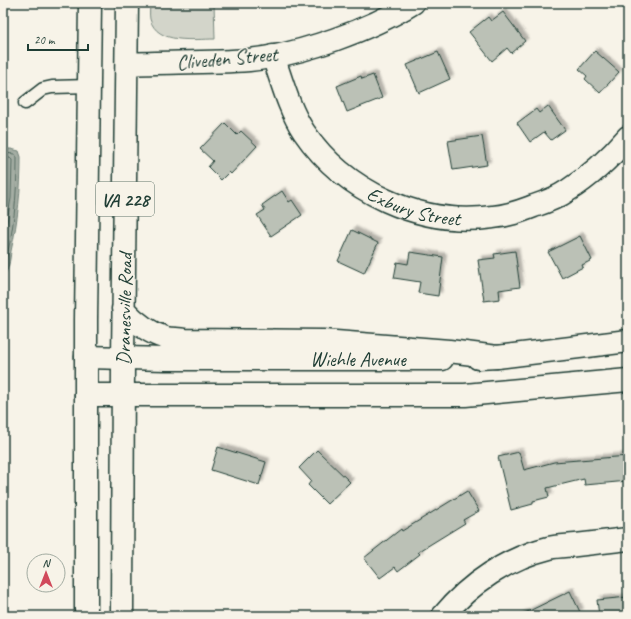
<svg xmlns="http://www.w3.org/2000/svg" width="631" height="619" viewBox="0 0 631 619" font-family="Caveat,sans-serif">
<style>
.green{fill:#d3d5ca;stroke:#79897f}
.water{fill:#a4ada3;stroke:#6f8077}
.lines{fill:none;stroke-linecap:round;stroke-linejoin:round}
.shore{stroke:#546a60;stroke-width:1}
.building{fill:#bbc1b6;stroke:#1f3d34;filter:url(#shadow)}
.service-casing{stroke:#1f3d34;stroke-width:15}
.minor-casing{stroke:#1f3d34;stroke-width:25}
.secondary-casing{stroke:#1f3d34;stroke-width:25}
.primary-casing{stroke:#1f3d34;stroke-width:25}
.service{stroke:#f7f3e8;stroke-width:12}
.minor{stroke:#f7f3e8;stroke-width:22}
.secondary{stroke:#f7f3e8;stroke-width:22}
.primary{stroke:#f7f3e8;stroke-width:22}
.labels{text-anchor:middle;stroke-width:3;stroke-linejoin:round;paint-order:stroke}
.shield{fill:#f7f3e8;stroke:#60746a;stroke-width:1}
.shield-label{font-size:19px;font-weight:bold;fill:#1f3d34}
.street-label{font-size:20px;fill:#1f3d34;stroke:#f7f3e8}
</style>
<defs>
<filter id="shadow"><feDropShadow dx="3.5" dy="-3.5" stdDeviation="1" flood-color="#0004"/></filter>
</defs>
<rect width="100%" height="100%" fill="#f7f3e8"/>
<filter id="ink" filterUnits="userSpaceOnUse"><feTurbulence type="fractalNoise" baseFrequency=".025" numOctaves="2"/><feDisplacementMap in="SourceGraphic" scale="8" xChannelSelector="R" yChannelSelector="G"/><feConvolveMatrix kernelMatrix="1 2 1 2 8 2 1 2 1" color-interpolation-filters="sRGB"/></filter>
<g filter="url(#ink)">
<path class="green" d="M150,3h64l1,36c-21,0 -58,6 -65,-20 -1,-5 0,-11 0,-16z"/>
<path class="water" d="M3,149h8l8,2 2,6c0,32 -3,63 -10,94 -1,9 -2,19 -8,26z"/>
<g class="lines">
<path class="shore" d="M3,153l12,1 2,4c0,38 -3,76 -14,112
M3,158h7l2,2 -1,38 -8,49
M3,164l3,2 -3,45"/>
</g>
<path class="building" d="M503,12l22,29 -14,12 -4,-5 -15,13 -23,-29 19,-15 3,4z
M595,51l24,21 -19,21 -15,-14 2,-3 -8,-7z
M438,52l12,27 -31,14 -12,-28z
M373,75l9,23 -35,14 -10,-26 24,-10 1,3z
M548,106l17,24 -14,10 -7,-8 -14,10 -13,-19 19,-14 3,4z
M225,123l12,12 4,-4 16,15 -26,28 -2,-2 -8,8 -13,-13 5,-6 -13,-12z
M482,136l5,29 -34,5 -5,-29z
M282,191l7,11 3,-2 10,15 -31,21 -14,-21 8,-5 -3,-5z
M352,230l26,13 -14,30 -26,-12z
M580,236l12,24 -10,5 1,2 -21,11 -14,-26z
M515,251l5,36 -21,3 1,9 -16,2 -6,-41 17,-2 -1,-4z
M410,252l33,5 -5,39 -20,-3 2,-11 -26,-4 3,-16 11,2z
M218,447l48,15 -7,23 -48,-15z
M317,450l33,32 -23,22 -19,-19 3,-4 -12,-13z
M519,452l5,18 30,-8 74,-6v25l-43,4 -1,-6 -37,9 2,9 -16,4v3l-22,6 -13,-53z
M467,491l12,20 -16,9 2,3 -47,29 2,2 -22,17 -3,-4 -15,11 -16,-20 37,-29 1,2z
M570,591l10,21 -9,4h-52z
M628,597v19h-29l-2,-16z"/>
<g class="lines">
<defs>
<path id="service" d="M25,103l18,-14 9,-2 37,-1"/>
<g id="minor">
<path id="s1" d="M273,56c9,26 16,53 31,76 41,60 117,95 189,85 15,-1 28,-6 41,-11 12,-4 23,-8 33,-15 24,-15 43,-33 61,-54"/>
<path d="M127,64c41,-2 82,-1 122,-4 51,-5 121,-30 164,-57"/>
<path d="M443,616c27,-33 65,-58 106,-68 9,-2 19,-2 27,-3 18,-2 35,-4 52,-6"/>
</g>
<g id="secondary">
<path id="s2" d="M86,357l80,2h276"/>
<path d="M478,358l19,-1 131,-16"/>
<path d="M86,395h379l163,-15"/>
</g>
<path id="primary" d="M123,309c12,13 26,24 43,29 6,1 12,1 19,2l138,1 126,10 48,6
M86,616v-296l4,-317
M122,616l1,-258 4,-355"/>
</defs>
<use href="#service" class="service-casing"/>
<use href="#minor" class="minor-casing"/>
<use href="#secondary" class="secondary-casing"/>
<use href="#primary" class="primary-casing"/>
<use href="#service" class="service"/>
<use href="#minor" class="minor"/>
<use href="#secondary" class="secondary"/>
<use href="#primary" class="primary"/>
</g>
</g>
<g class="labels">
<rect class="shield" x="96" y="182" width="58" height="34" rx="3"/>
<g class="shield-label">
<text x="125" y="206">VA 228</text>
</g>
<g class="street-label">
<text transform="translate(227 58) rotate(-5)" y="7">Cliveden Street</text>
<text dy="7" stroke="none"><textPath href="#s1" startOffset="219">Exbury Street</textPath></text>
<text transform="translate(124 309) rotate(-89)" y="7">Dranesville Road</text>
<text dy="7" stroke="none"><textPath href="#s2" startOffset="272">Wiehle Avenue</textPath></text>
</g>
</g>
<rect width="631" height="619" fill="none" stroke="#f7f3e8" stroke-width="16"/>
<rect x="8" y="8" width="615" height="603" fill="none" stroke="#1f3d34" stroke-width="1.5" filter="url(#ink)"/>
<g transform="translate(46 573)"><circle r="19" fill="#f7f3e8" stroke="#a1aaa0"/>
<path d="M0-3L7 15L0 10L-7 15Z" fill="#d1495b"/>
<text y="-6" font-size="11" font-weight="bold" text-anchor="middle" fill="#1f3d34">N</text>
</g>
<path d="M28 44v6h60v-6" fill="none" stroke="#1f3d34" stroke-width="2"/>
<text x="34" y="44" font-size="12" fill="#1f3d34" stroke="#f7f3e8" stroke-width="3" paint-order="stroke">20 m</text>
</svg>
